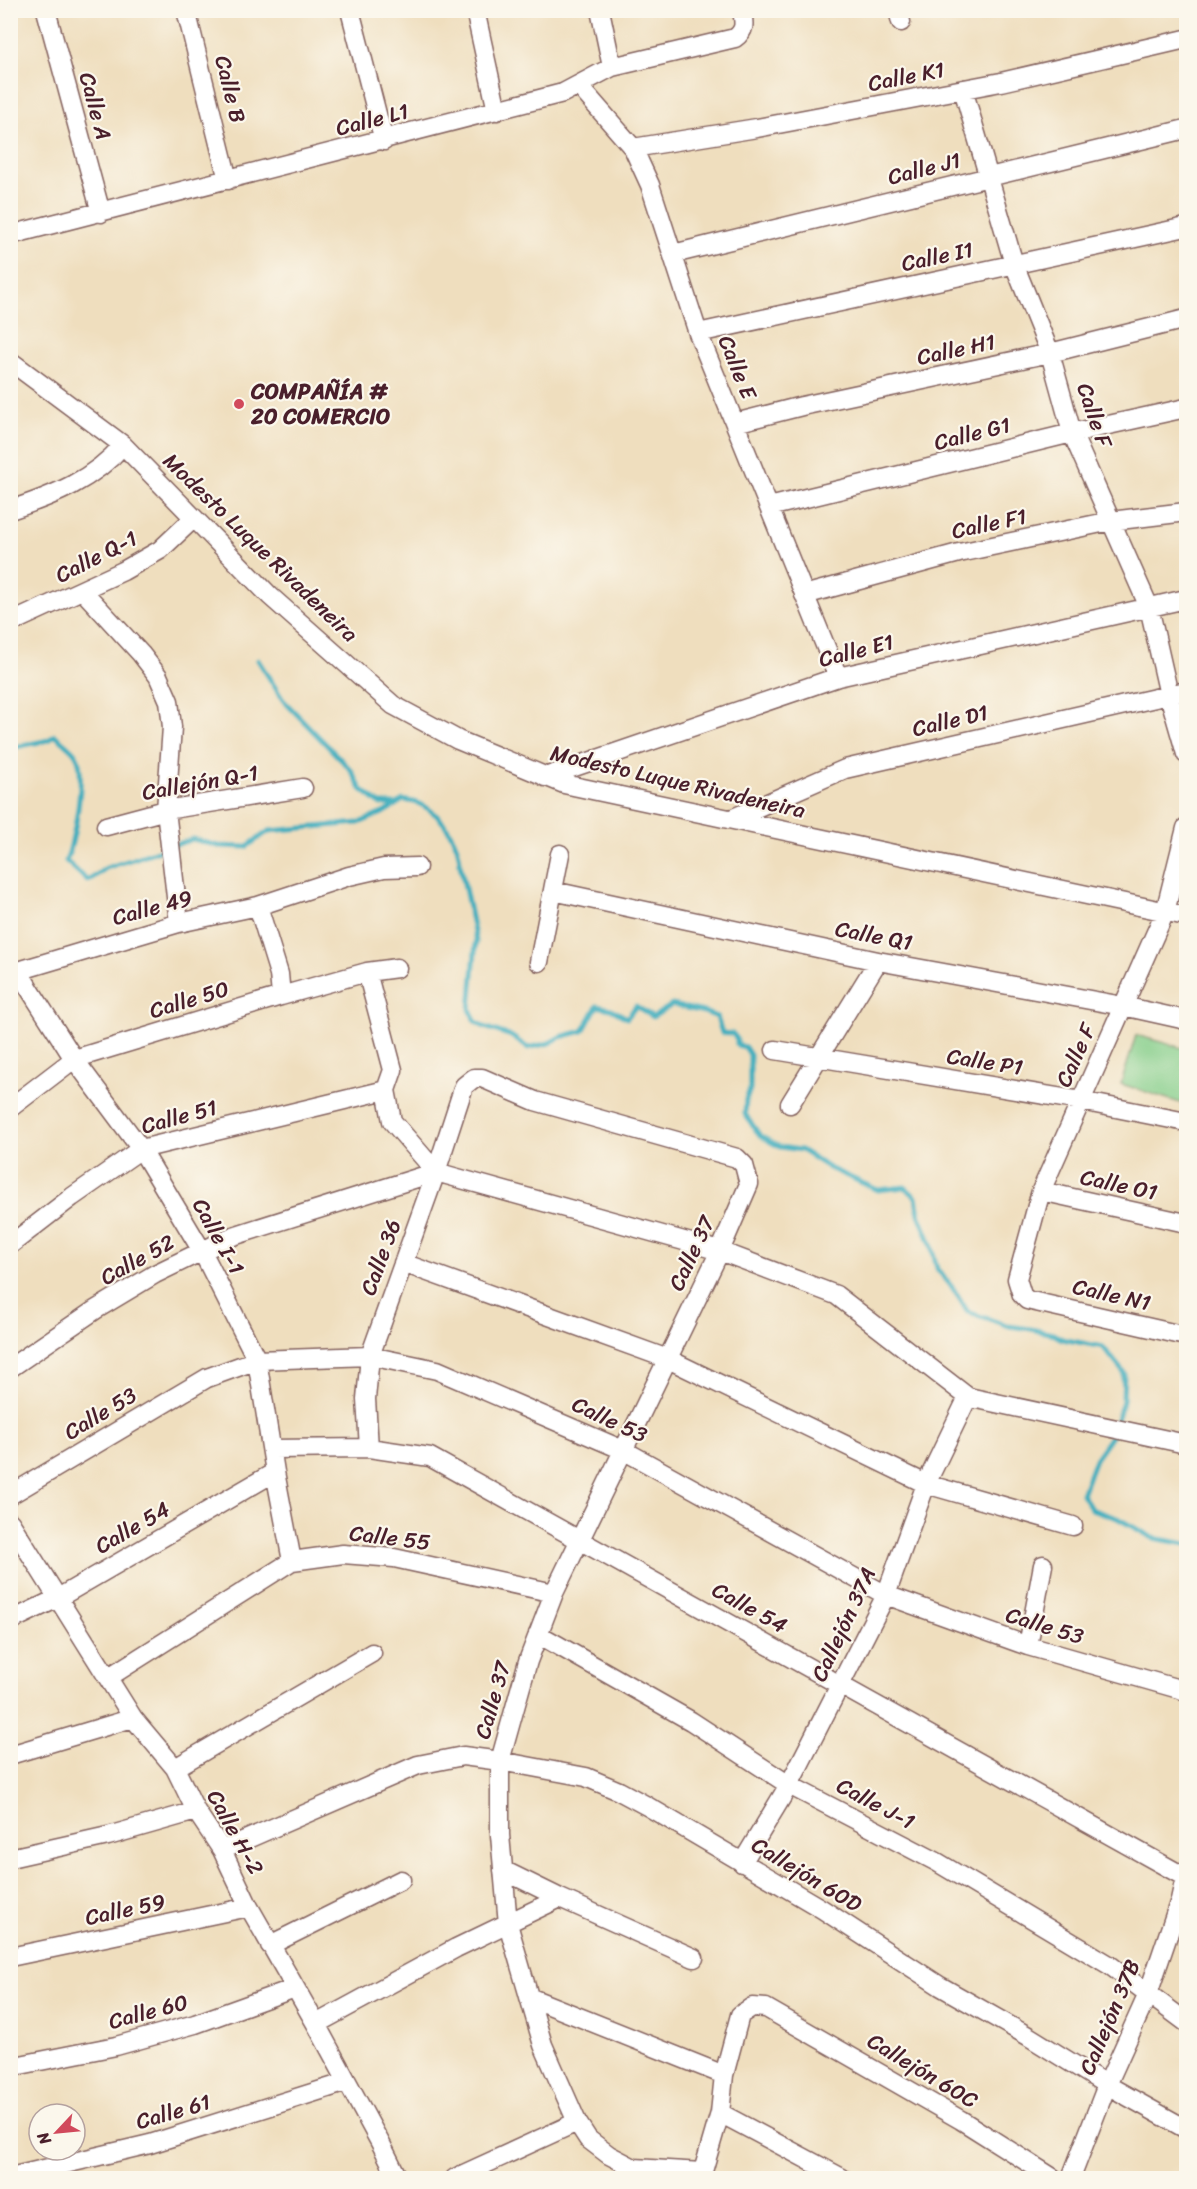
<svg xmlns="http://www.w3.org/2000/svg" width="1197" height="2189" viewBox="0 0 1197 2189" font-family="Sriracha,sans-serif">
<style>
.garden{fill:#85ce8a;stroke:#68765a;stroke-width:1.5}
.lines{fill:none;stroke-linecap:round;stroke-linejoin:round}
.stream{stroke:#41aebe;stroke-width:5}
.street-casing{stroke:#84625e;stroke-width:21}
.street{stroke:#fff;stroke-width:18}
.poi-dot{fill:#d1495b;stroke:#fbf7ec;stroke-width:2}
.labels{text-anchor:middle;stroke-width:4.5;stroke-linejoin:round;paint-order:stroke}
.street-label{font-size:22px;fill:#4a1f2b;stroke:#fbf7ec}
.poi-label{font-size:22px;font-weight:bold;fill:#4a1f2b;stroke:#fbf7ec;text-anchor:start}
</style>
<rect width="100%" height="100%" fill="#fbf7ec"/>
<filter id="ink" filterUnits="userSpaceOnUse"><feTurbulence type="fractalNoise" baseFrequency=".0167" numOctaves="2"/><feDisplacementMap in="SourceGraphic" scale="12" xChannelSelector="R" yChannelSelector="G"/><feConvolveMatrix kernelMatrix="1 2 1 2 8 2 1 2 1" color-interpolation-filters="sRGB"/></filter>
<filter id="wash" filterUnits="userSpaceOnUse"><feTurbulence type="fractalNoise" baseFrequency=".008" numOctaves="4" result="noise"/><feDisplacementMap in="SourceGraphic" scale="24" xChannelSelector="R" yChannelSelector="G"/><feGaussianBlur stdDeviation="1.35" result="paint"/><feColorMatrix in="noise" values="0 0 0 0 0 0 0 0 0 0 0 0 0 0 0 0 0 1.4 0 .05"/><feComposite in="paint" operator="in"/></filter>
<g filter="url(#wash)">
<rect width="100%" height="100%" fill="#efdebe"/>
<path class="garden" d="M1136,1035l50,14v56l-65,-21z"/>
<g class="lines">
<path class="stream" d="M258,660l25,40 68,70 10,19 19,15h15
M10,756l5,-9 34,-7 6,-5c6,6 17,13 21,20 11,16 -2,88 -10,106l22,20 18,-13 87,-29 25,7 28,1 23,-16 90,-8 26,-11 18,-12c6,1 14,2 19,5 20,10 38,37 38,59l16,77 -6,68 5,12 9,6 27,9 17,12 21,-5 11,-6 23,-6 14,-25 14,3 16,9 9,-12 17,11 19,-12 32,7 13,5 5,16 11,1 4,5v6l8,2 5,8v35l-4,9 -1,15 15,22 20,11 21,3 28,18 49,22 27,-3 11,10 3,17 12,30 6,25 15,18 16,25 41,14 22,3 22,5 9,5 41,8 21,26 -1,28 -11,34 -17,24 -13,35 9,15 26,9 36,20 33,6"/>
</g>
</g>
<g filter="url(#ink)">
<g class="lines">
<defs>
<path id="street" d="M46,10l55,203
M186,10l42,170
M350,10l34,131
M475,10l22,101
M600,10l12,57
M898,10l3,12
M579,86l54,62 17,37 48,148 140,344
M963,89l51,175 36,89 22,80 77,174 20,88 17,59
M633,148l124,-20 244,-46 185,-43
M10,235l553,-142 49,-26 123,-29c11,-8 9,-15 7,-28
M673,254l513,-125
M698,333l488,-106
M10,361l113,84 147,151 123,109 65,35 106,44 622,132
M735,423l67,-17 248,-53 136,-34
M769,507l303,-74 114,-25
M10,510c43,-14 83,-30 113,-65
M82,590l59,64 17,22 11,25 3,26 -6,83 13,113
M804,595l155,-42 152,-32 75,-9
M10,623l113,-52 37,-21 34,-32
M545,777l293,-100 348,-78
M731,819l114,-50 341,-78
M106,826l60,-16 137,-22
M1186,828l-21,84 -124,279 -24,88 5,16 5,5 159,36
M553,891l325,70 245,45 63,14
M258,906l21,68 2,22
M539,962l21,-108
M18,971l56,88 67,90 61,102 55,109 18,112 17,89
M367,972l26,98 -7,20 6,31 44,51 284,79 116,44 132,102 218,47
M10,976l8,-5 161,-48 79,-17 91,-30 35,-8 33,-1
M775,1050l306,51 105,21
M790,1104l88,-143
M10,1108l64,-49 207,-63 86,-24 30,-4
M1041,1191l145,32
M10,1245l62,-48 69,-48 245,-59
M403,1263l265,96 258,125 147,42
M10,1368l85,-58 60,-36 78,-38 203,-64
M369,1448l-3,-49 4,-43 66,-184 28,-86 10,-8h8l53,23 202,57 7,7 5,19 -29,67 -166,342 -26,68 -28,100v74l8,89 35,121 34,77 11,17 21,16 25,13 68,4
M272,1449l97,-1 61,9 755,420
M10,1495l197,-117 50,-18 113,-4 67,14 186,80 263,145 142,51 158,45
M10,1522l123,196 42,50 21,43 26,39 27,57 67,117 66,122 16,32
M10,1621l48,-23 217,-126
M538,1634l153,87 98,64 148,77 174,104 75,56
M1028,1646l15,-81
M109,1677l183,-116 51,-7 51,4 160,35
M10,1755l123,-37
M175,1768l197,-115
M222,1850l196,-85 45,-9 37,5 86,16 33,14 28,15 175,103 118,77 88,50 79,49 79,44
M10,1858l98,-22 88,-25
M742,1863l47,-78 97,-190 40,-111 42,-87
M503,1870l57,28
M270,1945l131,-65
M10,1957l239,-50
M529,1997l195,78
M316,2024l140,-76 104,-50 134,60
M10,2067l106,-21 79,-22 100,-36
M720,2113l122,65
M10,2177l140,-33 197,-62
M455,2178l122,-56
M701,2178l19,-65 4,-38 16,-60 12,-8 14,1 195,112 92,58
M1071,2178l36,-93 41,-91 32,-94 6,-27"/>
</defs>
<use href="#street" class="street-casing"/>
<use href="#street" class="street"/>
</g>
</g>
<circle class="poi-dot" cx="239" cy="404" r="6"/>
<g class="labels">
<g class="street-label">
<text transform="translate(906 76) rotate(-11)" y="8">Calle K1</text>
<text transform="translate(231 89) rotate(76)" y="8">Calle B</text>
<text transform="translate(96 106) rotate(75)" y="8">Calle A</text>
<text transform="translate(372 119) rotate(-14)" y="8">Calle L1</text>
<text transform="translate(924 168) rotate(-14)" y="8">Calle J1</text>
<text transform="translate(937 256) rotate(-12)" y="8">Calle I1</text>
<text transform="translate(956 349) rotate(-12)" y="8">Calle H1</text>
<text transform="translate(738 367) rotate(68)" y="8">Calle E</text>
<text transform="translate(1095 415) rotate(71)" y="8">Calle F</text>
<text transform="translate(972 433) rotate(-14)" y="8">Calle G1</text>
<text transform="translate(989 523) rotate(-12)" y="8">Calle F1</text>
<text transform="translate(261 547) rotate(44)" y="8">Modesto Luque Rivadeneira</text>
<text transform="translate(96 556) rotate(-27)" y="8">Calle Q-1</text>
<text transform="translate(856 650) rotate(-14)" y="8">Calle E1</text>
<text transform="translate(950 720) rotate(-13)" y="8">Calle D1</text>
<text transform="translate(678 781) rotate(13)" y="8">Modesto Luque Rivadeneira</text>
<text transform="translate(200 782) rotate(-10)" y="8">Callejón Q-1</text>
<text transform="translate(152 907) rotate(-15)" y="8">Calle 49</text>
<text transform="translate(874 935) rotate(11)" y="8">Calle Q1</text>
<text transform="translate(189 999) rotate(-17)" y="8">Calle 50</text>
<text transform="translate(1075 1055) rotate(-66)" y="8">Calle F</text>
<text transform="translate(985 1061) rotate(9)" y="8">Calle P1</text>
<text transform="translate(179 1116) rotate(-15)" y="8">Calle 51</text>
<text transform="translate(1119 1184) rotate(12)" y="8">Calle O1</text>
<text transform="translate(219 1236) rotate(61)" y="8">Calle I-1</text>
<text transform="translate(691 1253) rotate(-65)" y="8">Calle 37</text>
<text transform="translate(380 1257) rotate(-70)" y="8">Calle 36</text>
<text transform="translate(137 1259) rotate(-29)" y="8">Calle 52</text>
<text transform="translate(1112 1294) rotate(13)" y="8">Calle N1</text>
<text transform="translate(100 1413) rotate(-31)" y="8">Calle 53</text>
<text transform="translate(610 1419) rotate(25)" y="8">Calle 53</text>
<text transform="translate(132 1527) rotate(-30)" y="8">Calle 54</text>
<text transform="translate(390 1537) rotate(7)" y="8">Calle 55</text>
<text transform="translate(750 1607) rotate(29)" y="8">Calle 54</text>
<text transform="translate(843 1624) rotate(-65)" y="8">Callejón 37A</text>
<text transform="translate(1045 1625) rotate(17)" y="8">Calle 53</text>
<text transform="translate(492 1700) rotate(-74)" y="8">Calle 37</text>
<text transform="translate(876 1803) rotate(28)" y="8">Calle J-1</text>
<text transform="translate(236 1832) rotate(61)" y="8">Calle H-2</text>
<text transform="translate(807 1874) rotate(31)" y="8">Callejón 60D</text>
<text transform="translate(125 1909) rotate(-12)" y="8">Calle 59</text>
<text transform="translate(148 2011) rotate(-15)" y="8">Calle 60</text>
<text transform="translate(1109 2017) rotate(-67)" y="8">Callejón 37B</text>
<text transform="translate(923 2070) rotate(31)" y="8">Callejón 60C</text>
<text transform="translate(173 2111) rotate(-16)" y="8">Calle 61</text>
</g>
<g class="poi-label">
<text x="251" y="399">COMPAÑÍA #<tspan x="251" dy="25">20 COMERCIO</tspan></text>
</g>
</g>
<rect width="1197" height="2189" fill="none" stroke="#fbf7ec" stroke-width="36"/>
<g transform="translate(57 2132) rotate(244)"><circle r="28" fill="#fbf7ec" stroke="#b4a19f" stroke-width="1.5"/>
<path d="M0-4.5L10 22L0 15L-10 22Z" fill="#d1495b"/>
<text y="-9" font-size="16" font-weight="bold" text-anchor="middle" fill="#4a1f2b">N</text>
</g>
</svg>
